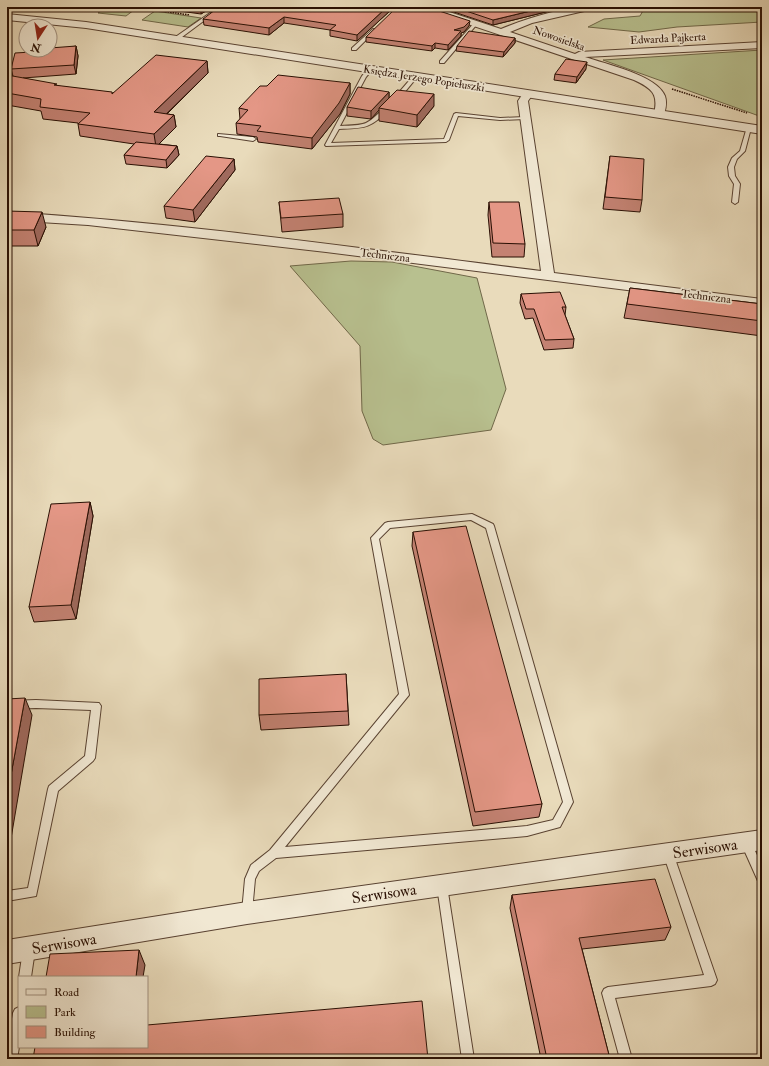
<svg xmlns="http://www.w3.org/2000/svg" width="769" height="1066" viewBox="0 0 769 1066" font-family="'IM FELL Double Pica',serif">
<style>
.green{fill:#b8c08f;stroke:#706849}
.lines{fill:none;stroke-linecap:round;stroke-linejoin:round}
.service-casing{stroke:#594231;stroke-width:2}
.minor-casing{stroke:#594231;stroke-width:2}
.tertiary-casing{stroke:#594231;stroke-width:2}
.path{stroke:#290f03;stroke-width:1.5;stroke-dasharray:1.5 1;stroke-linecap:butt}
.service{fill:#f1e8d3;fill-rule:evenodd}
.minor{fill:#f1e8d3;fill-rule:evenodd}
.tertiary{fill:#f1e8d3;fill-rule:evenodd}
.wall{fill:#c48273;stroke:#290f03}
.shaded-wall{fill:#a06a5e;stroke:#290f03}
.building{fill:#e49786;stroke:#290f03}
.labels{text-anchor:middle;stroke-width:3.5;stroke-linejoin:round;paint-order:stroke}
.far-street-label{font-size:11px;fill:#290f03;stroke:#f1e8d3}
.near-street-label{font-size:16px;fill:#290f03;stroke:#f1e8d3}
</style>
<rect width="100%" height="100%" fill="#e9dbbb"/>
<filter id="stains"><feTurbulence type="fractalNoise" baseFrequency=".005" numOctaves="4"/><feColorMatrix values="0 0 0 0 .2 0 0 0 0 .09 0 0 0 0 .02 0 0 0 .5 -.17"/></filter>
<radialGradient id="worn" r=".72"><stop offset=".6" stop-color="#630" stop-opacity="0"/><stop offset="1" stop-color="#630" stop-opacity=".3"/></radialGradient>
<path class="green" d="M107,7h1l26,3 -8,6 -28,-3z
M645,7h117v15l-85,5 -38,5 -51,-5 16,-8 36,-3z
M155,11l46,7 -13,9 -46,-7z
M762,50v67l-159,-57z
M351,261l41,1 85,16 29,111 -15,41 -108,15 -10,-6 -11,-28 -2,-65 -70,-80z"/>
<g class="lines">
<defs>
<path id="service" d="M210,13l3,1 -35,26h-4v-2z
M475,22l3,1 -34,40h-4v-2z
M373,29l3,1 -20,20h-4v-2z
M368,69l4,1 -6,7 -26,49c26,-1 26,0 44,-18l4,1c-17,20 -24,19 -49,20l-8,14 113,-4 10,-25 2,-1 44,5 25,-1 2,1 -2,1 -25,1 -42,-4 -9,24 -3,2 -120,4 -1,-1 37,-69z
M414,75l4,1 -19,23h-4v-2z
M747,127l4,1 -6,23 -8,8 -3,8 1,9 5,8 -2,18 -3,2 -3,-2 2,-18 -5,-8 -1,-9 4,-9 8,-7z
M218,134l35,3 3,2 -3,2 -33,-5h-2z
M472,514l21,10 1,2 79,276 -13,25 -33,9 -251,22 -17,13 -4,8 -3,33 -1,4 -4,1 -4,-1 -1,-4 3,-33 6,-14 19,-15 129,-156 -28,-156 14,-15 3,-1zM471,520l15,8 77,274 -10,18 -26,6 -242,21 124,-152 -30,-156 11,-11z
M36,700l63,3 2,3 -6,52 -2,3 -35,30 -22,105 -29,5v-10l21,-3 20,-99 1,-3 36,-30 6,-46 -55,-2 -29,1v-8z
M746,838l4,2 12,26v16l-4,-1 -17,-38 1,-3z
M668,848l4,2 1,3 44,127 -2,4 -4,2 -96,12 17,61h-12l-18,-66 2,-4 4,-2 96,-12 -41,-122 1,-3z
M442,881l4,1 1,4 27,173h-12l-25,-173 1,-4z
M29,945l4,1 2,4 -4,27h-12l4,-27 2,-4z
M19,1007v40l-2,12h-10v-11l6,-35 2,-4z"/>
<path id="minor" d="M422,7h12l67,22c29,-12 62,-22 93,-22l-1,2 -61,14 -22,9 65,22 4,-2 183,-10v6l-177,9c20,7 72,18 80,39 2,6 1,12 -1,18l-5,3 -5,-3c5,-21 -3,-26 -20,-34l-211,-71z
M528,91l5,3 -5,7 26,172 208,26v8l-436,-55 -238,-27 -81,-5v-8c179,11 356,37 534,59l-23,-170 6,-9z
M762,830v20l-515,74 -240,40v-24l240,-38z"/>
<path id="tertiary" d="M7,14l79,8 676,104v8l-676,-106 -79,-8z"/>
</defs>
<use href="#service" class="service-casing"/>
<use href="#minor" class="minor-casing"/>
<use href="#tertiary" class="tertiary-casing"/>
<path class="path" d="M133,7l57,8
M672,89l75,24"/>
<use href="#service" class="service"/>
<use href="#minor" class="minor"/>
<use href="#tertiary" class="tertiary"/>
</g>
<path class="wall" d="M158,7h54l-11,7 -43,-6z
M254,7h137v3l-34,31 -27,-5v-6l-46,-7 -15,12 -65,-10 -1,-6 48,-10z
M439,7h127l-73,18z
M469,26l-5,6 -3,1v3l-13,14 -13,-2 -3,3 -66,-9v-5z
M515,38v5l-12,14 -47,-6 1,-5z
M76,46l2,10 -2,18 -53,4 34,8 56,7 94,-32 1,12 -41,41 7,1 2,12 -17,17 18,2 2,9 -12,13 -41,-4 -2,-9 10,-11 -54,-8 -2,-12v-1l-35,-4 -2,-8 -34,-6v-30l6,1 -2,-7 38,-18z
M586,69l-10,14 -22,-3 1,-6z
M350,83v11l-10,20 -28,35 -54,-7 -1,-5 -20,-3 -1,-11 4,-4 -1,-11 28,-22z
M389,92v6l45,8 -17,21 -38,-6v-11l-8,9 -24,-3v-9z
M610,156l32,44 -2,12 -37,-3z
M234,159l1,11 -40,52 -29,-4 -2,-12z
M279,202l64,12v13l-61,5z
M489,202l36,42 -1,13h-32l-4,-42z
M7,211l39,16 -8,19h-31z
M630,288l132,16v32l-138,-18z
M521,294l45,13 -1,8 9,24 -1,9 -29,2 -11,-32 -8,1 -5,-16z
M90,502l3,14 -17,103 -42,3 -5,-15z
M413,532l129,272 -3,13 -66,9 -61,-280z
M346,674l3,51 -88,5 -2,-15z
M512,895l159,32 -6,13 -83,9 28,110h-69l-31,-151z"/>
<path class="shaded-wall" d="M201,7h11l-11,7z
M387,7h4v3l-34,31v-6z
M547,7h19l-73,18v-5z
M284,17v6l-15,12v-7z
M470,21l-1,5 -5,6 -3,1v3l-13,14v-5l6,-15z
M515,38v5l-12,14 1,-5z
M435,43v5l-3,3v-5z
M76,46l2,10 -2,18 -2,-9z
M207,61l1,12 -52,51 -2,-12z
M587,62l-1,7 -10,14 1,-6z
M350,83v11l-10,20 -28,35v-11z
M389,92v8l-10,8v2l-8,9v-8z
M434,94v12l-17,21v-12z
M174,115l2,12 -20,20 -2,-13z
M177,146l2,9 -12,13 -1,-8z
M234,159l1,11 -40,52 -2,-12z
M42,212l4,15 -8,19 -4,-16z
M90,502l3,14 -17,103 -5,-14z
M25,698l7,17 -25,147v-65z
M139,950l6,15 -2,12h-7z"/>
<path class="building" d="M219,7h18l14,2 3,-2h133l-30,28 -27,-5 6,-5 -52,-8 -15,11 -66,-9z
M397,7h30l43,14 -6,6 -10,3 7,1 -13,14 -13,-2 -3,3 -66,-9z
M454,7h93l-54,13z
M469,31l46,7 -11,14 -47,-6z
M76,46l-2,19 -63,4 4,-16 34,-2v-1h1v-2z
M156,55l51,6 -53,51 20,3 -20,19 -76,-10 12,-11 -50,-6 1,-8 -34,-6v-18l50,9 -3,1 58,7v2z
M566,59l21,3 -10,15 -22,-3z
M278,75l72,8 -11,20 -27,35 -55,-7 4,-5 -25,-3 12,-13 -9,-2 21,-22h7z
M358,87l31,5 -18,19 -24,-4z
M397,90l37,4 -17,21 -38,-7z
M136,142l41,4 -11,14 -42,-5z
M206,156l28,3 -41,51 -29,-4z
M610,156l34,3 -2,41 -37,-3z
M339,198l4,16 -62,4 -2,-16z
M489,202h30l6,42 -32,-1z
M7,211l35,1 -8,18h-27z
M630,288l132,16v17l-135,-17z
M560,292l6,15h-4l12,32 -29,1 -11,-31h-8l-5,-15z
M90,502l-19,103 -42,2 22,-103z
M466,526l76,278 -67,8 -62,-280z
M346,674l2,37 -89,4v-36z
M25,698l-18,99v-98z
M655,879l16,48 -92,11 31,121h-63l-35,-164z
M139,950l-3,27h-90l4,-23z
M422,1001l6,58h-395l2,-12h112v-22z"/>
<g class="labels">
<g class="far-street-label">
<text transform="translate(559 38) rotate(19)" y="4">Nowosielska</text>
<text transform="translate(668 38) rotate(-3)" y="4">Edwarda Pajkerta</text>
<text transform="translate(424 78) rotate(9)" y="4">Księdza Jerzego Popiełuszki</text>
<text transform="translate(385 255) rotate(7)" y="4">Techniczna</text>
<text transform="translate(706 296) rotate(7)" y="4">Techniczna</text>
</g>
<g class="near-street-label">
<text transform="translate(705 848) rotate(-8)" y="6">Serwisowa</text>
<text transform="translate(384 893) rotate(-8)" y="6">Serwisowa</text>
<text transform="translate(64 943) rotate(-9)" y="6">Serwisowa</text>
</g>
</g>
<rect width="769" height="1066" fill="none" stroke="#e9dbbb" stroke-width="24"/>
<rect x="8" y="8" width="753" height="1050" fill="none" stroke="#290f03" stroke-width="2"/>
<rect x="12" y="12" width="745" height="1042" fill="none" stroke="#290f03"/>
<rect x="18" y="976" width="130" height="72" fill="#f1e8d3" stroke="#a19180"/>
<rect x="26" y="989" width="20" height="6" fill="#f1e8d3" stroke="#a19180"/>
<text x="54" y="996" font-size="12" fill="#290f03">Road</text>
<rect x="26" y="1006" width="20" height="12" fill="#b8c08f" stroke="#a19180"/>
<text x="54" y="1016" font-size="12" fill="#290f03">Park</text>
<rect x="26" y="1026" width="20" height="12" fill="#e49786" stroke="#a19180"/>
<text x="54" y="1036" font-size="12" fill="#290f03">Building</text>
<g transform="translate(38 38) rotate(192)"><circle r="19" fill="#f1e8d3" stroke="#a19180"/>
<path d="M0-3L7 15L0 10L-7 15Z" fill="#8f2418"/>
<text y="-6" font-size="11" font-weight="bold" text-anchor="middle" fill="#290f03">N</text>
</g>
<rect width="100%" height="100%" filter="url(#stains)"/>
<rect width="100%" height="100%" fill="url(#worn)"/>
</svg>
